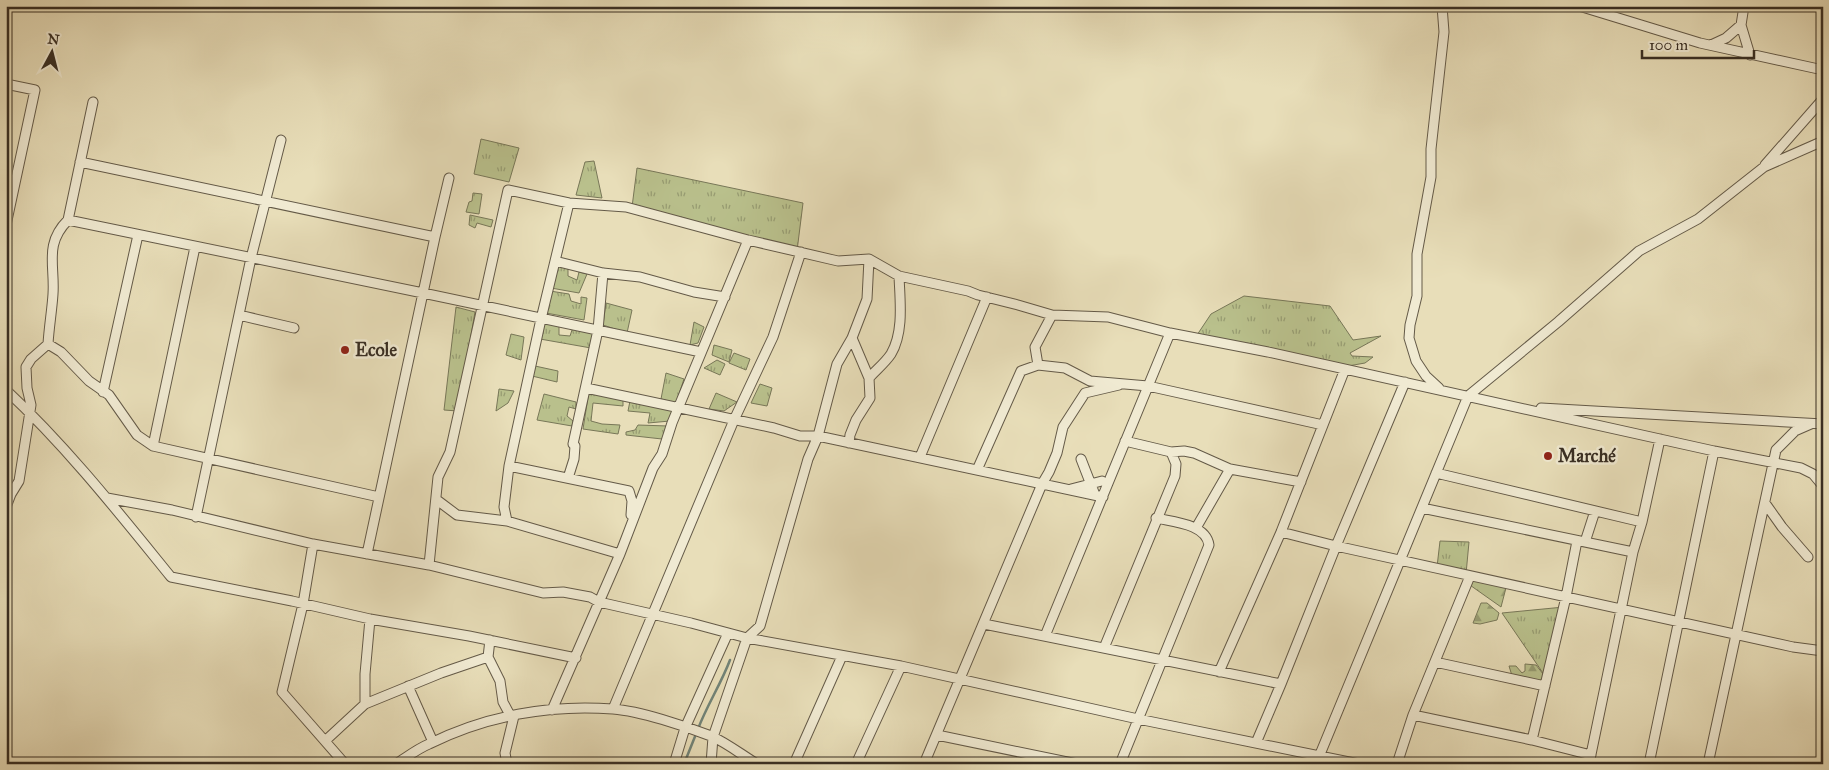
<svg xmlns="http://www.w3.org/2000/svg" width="1829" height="770" viewBox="0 0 1829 770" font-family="'IM FELL Great Primer',serif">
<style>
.grass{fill:url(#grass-tufts);stroke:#787758}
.forest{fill:url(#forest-firs);stroke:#787758}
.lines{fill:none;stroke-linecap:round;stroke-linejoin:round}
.stream{stroke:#718377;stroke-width:2.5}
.street-casing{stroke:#645a48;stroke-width:11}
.street{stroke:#f0ead2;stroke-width:9}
.poi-dot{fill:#8f2418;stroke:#f0ead2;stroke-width:2}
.labels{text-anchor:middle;stroke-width:5;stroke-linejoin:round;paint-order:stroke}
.poi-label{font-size:18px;font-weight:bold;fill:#382e23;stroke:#f0ead2;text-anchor:start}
</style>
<defs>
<pattern id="grass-tufts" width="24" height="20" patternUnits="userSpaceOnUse" patternTransform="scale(1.25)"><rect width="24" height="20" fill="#b9c08c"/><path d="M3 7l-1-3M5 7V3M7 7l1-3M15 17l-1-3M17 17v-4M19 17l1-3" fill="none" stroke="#979c72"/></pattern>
<pattern id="forest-firs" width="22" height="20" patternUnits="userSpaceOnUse" patternTransform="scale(1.25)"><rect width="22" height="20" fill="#b9c08c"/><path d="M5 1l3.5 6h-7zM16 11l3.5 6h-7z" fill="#979c72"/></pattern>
</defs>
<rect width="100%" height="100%" fill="#e8deb9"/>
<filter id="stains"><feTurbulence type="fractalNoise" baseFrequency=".004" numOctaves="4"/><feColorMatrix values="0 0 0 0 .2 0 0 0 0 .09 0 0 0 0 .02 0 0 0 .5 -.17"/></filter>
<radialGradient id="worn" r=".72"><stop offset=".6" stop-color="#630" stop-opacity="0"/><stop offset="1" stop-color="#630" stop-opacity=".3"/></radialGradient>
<path class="grass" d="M481,139l38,9 -10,34 -35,-8z
M594,161l8,37 -26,-3 9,-33z
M637,168l166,35 -6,48 -165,-44z
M473,193l9,1 -3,20 -13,-2 3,-10 3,-1z
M470,215l23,5 -2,7 -14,-4 -2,5 -6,-3z
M556,266l12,2v8l9,4 2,-8 8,2 -8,19 -28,-5z
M550,291l19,3 2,7 10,3v-7l6,1 -3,22 -38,-7z
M1244,296l86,10 23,34 28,-4 -31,17 2,3 21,1 -8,6 -17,3 -151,-31 14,-21z
M606,303l26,7 -5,23 -24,-8z
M456,307l19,5 -17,99 -14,-1z
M694,322l10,5 -6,16 -8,2z
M543,323l16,2v10l11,1 3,-9 21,6 -3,15 -51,-9z
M511,334l13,3 -3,23 -15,-5z
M714,345l18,5 -3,12 -17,-7z
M734,353l16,6 -4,11 -17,-7z
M717,360l8,4 -5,11 -16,-7z
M535,366l23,5 -1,11 -25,-6z
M666,373l18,6 -8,24 -15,-4z
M760,384l12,4 -5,18 -16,-3z
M499,389l15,2 -6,12 -12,8z
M589,391l34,8v7l-30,-3 -2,18 11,3 18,1 -2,9 -35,-5z
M716,393l21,9 -13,9 -15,-2z
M544,394l32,8v7l-7,-2 -2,9 6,5 -1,5 -35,-6z
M630,401l45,9 -5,11 -22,2 2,-10 -22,-2z
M638,425l30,1 -6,13 -36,-4v-3l9,-2z
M1440,541l29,1 -3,32 -29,-7z
M1564,607l-17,72 -45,-66z"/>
<path class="forest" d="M1470,576l37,8 -6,23 -34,-24z
M1481,603h6l12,10 -2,7 -17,4 -7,-1z
M1525,664l11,1 11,14 -2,7 -32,-7 -4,-13h7l6,7 3,-2z"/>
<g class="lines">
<path class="stream" d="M698,729c9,-24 23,-45 32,-69
M684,764l12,-30"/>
<defs>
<path id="street" d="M1452,6h17
M1579,6l121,37 123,27
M1744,6l-3,19 9,30
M1819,6l4,1
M1711,45l15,-7 15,-13
M6,84l29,6 -29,135
M80,162l355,75
M1765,165l58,-66
M68,220l355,73 278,59
M555,261l48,12 37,4 54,15 31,5
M239,315l55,13
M48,344l13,8 28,29 20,14 28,40 16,11 226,51
M1038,365l27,3 25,13 58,5 175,39
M869,378c7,-8 16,-15 22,-24 13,-22 9,-53 8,-78
M586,388l188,40 26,8h18l285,61
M1439,388l-13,-12 -10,-15 -7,-23 1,-13 7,-29v-42l14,-77v-28l13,-117 -2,-26
M6,390c61,57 113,123 165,187l121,24 78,18 99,17 107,22
M103,392l35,-157
M1541,408l282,16
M1125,441l46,11 13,-1 10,2 36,16 71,13
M849,443l1,-8 6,-15 14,-22 -1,-20 -17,-40
M153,446l42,-199
M920,457l67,-160
M1081,459l14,36
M509,466l120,25 3,10 -1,14
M977,470l44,-99 17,-6 -3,-18 17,-32
M1436,473l206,49
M568,478l6,-19 1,-13 -2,-2 25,-114 5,-57
M1071,489l31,-8
M107,498l65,12 141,34 116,21 114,28 20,-1 27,5 9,5 92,21 56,15 154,28 237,53 221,45
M437,500l20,15 50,6 113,33
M1765,503l17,24 26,30
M6,507l5,-13 8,-13 12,-76 -4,-17 -1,-21 5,-8 17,-15c1,-17 4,-34 5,-50 2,-29 -9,-50 15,-74l25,-118
M1422,508l211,44
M196,517l55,-259 30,-118
M507,521l-3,-14 5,-41 32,-147 28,-116
M1196,528l34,-59
M1281,532l55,14 457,101 30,4
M1585,542l10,-31
M313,544l-10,60 -21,88 63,72
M367,554l68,-317 14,-59
M429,565l9,-88 12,-25 58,-262 61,13 57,4 122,33 90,21 31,-2 30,17 69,15 10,4 40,10 34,10 56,2 62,16 98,19 446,99 87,17 12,6 10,12
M984,624l297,60
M1045,636l125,-303
M490,640l-2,17 12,24 3,21 8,15
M1104,648l71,-172 1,-12 -5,-12
M1435,662l110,24
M1219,672l62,-140 64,-163
M408,686l25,56
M365,704v-30l5,-55
M613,709l121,-289 39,-83 28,-85
M552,710l68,-156 33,-86 9,-14 10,-31 76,-183
M1413,715l119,25 59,15
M937,735l140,29
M1532,740l34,-143 11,-56
M325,741l40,-37 76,-31 47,-16
M1256,743l25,-59 55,-138 69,-164
M396,764c11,-7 21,-15 33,-20 56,-28 121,-40 184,-35 27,2 72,17 98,27 16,7 31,19 46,28
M507,764l-2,-11 9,-37
M674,764l11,-36 43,-95
M711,764l2,-27 34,-99 13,-12 48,-167 10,-23 19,-72 15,-26 15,-39 2,-40
M794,764l48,-108
M856,764l45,-98
M924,764l118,-280 7,-12 8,-19 6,-26 22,-34 34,-8
M1120,764l89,-219c-3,-21 -35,-23 -53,-27
M1316,764l152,-368 90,-74 81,-71 59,-32 66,-52 59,-26
M1397,764l16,-49 57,-139
M1589,764l44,-212 9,-30 18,-83
M1649,764l65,-313
M1708,764l68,-314 19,-19 16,-7"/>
</defs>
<use href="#street" class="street-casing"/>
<use href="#street" class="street"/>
</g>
<g class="poi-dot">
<circle cx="345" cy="350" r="5"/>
<circle cx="1548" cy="456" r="5"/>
</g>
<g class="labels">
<g class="poi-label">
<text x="355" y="356">Ecole</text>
<text x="1558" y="462">Marché</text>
</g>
</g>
<rect width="1829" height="770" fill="none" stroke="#e8deb9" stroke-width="25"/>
<rect x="8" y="8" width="1814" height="755" fill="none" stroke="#382e23" stroke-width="2.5"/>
<rect x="12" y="12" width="1804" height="745" fill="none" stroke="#382e23"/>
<g transform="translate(52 52) rotate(7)" stroke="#f0ead2" stroke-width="4" paint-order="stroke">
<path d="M0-4L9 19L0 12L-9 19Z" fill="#382e23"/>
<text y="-8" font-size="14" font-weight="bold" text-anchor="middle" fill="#382e23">N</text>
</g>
<path d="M1642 50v8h112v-8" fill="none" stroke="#382e23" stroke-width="2.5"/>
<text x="1649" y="50" font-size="15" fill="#382e23" stroke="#f0ead2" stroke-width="4" paint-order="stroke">100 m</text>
<rect width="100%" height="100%" filter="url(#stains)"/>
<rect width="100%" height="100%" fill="url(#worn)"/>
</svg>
